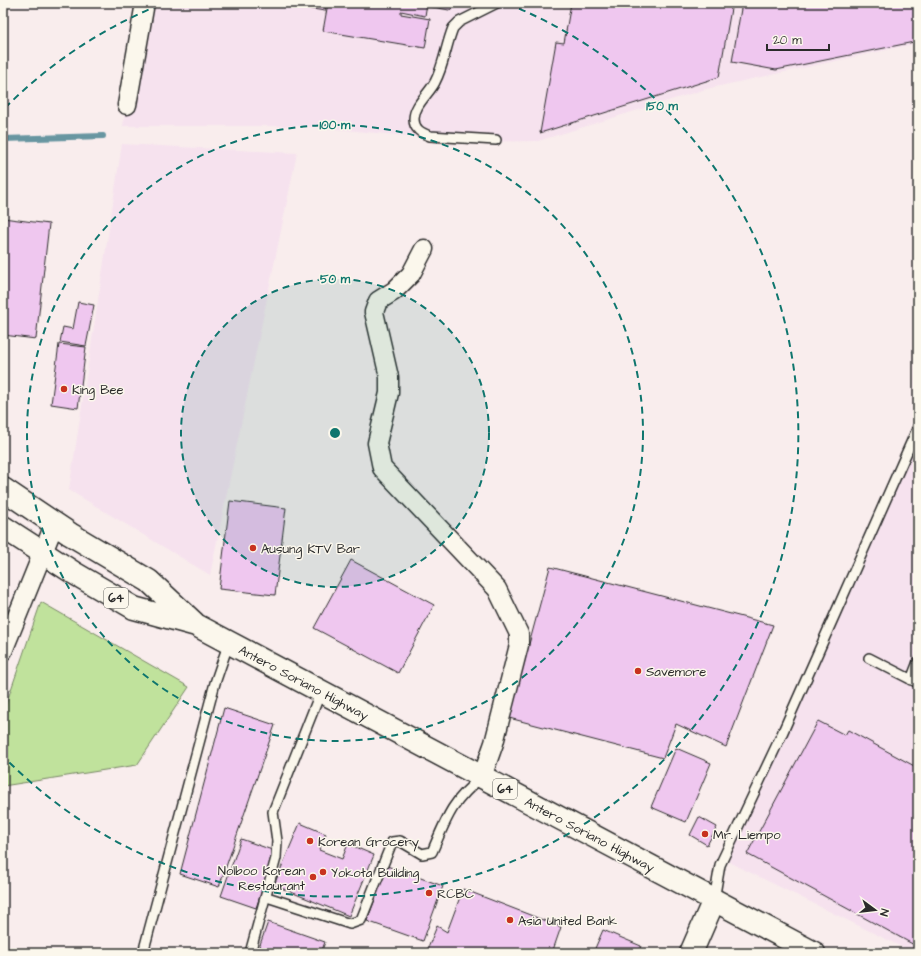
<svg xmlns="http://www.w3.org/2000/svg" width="921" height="956" viewBox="0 0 921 956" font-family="'Architects Daughter',sans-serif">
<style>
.built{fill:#f6e2ee}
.green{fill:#c0e29c;stroke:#768664}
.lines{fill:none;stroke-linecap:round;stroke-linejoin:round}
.stream{stroke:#6896a1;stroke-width:6}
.building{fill:#efc7ef;stroke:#2b2b2b}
.service-casing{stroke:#2b2b2b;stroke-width:12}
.minor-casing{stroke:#2b2b2b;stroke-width:21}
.tertiary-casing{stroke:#2b2b2b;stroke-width:25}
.primary-casing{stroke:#2b2b2b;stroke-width:25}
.service{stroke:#fbf7ec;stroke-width:9}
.minor{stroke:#fbf7ec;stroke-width:18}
.tertiary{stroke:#fbf7ec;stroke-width:22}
.primary{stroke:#fbf7ec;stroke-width:22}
.ring{fill:none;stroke:#0f766e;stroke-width:2;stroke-dasharray:7 5}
.poi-dot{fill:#c8321e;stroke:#fbf7ec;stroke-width:1.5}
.labels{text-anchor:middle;stroke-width:3;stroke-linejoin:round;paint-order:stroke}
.shield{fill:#fbf7ec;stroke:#696865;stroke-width:1}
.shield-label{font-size:12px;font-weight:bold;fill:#2b2b2b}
.poi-label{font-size:13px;fill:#2b2b2b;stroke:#fbf7ec;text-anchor:start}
.street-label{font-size:13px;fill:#2b2b2b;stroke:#fbf7ec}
.centre{fill:#0f766e;stroke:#fbf7ec;stroke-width:2}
.ring-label{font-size:12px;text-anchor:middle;font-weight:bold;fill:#0f766e;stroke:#fbf7ec;stroke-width:3;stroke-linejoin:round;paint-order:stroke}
</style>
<rect width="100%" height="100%" fill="#f9eded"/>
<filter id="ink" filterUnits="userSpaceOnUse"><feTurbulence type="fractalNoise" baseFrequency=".025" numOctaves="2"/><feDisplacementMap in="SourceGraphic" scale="8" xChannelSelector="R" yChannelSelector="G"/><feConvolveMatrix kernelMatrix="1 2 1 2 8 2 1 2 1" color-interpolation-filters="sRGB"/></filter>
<g filter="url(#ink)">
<path class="built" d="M143,3h775v42l-4,-1 -208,45 -168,52 -70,1 -163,-16h-182z
M122,144l175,9 -87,422 -141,-85z
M918,420v533h-4l-187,-92z"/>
<path class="green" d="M41,602l148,85 -52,78 -134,21v-73z"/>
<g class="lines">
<path class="stream" d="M3,139l100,-3"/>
</g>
<path class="building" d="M275,3h51l-1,8z
M328,3h99l-2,13 -24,-5v3l29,5 -5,29 -102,-17z
M427,3h41l-19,7 -22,-4z
M571,3h161l-13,74 -179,56 16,-91 8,1z
M742,3h176v41l-4,-2 -138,28 -44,-8z
M3,218l46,6 -13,115 -33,-4z
M78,302l16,3 -8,41 -26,-4 3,-15 10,2z
M59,344l27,3 -8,61 -27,-4z
M230,501l56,7 -11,87 -56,-6z
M351,560l83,45 -36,68 -84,-45z
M550,567l223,58 -47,122 -50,-23 -13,34 -154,-40z
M224,708l51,17 -56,162 -39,-13z
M818,721l27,14 3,-5 70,38v179l-171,-93z
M676,748l35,15 -25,59 -35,-15z
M699,817l18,10 -10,18 -17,-10z
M300,823l26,11 -7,16 23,9 6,-15 26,11 -25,61 -75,-31z
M241,839l34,12 -19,57 -35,-12z
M387,866l56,20 -20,55 -56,-20z
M463,889l98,38 -9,26h-126l11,-27 10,6z
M268,922l57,20 -4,11h-64z
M603,930l38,16 -3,7h-45z"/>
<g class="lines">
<defs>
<path id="service" d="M496,140l-66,-4c-9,-3 -16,-7 -16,-17 0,-14 15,-25 21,-37 9,-17 11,-37 18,-54l6,-6 38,-19
M869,658l49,25
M911,680l7,-18
M267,897l83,27 11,-4 31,-78 8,-1 22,13 10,-2c15,-35 20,-51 50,-75
M714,900l6,-35 61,-129 137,-309
M143,953l72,-270 14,-41
M250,953l26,-95 1,-17 -4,-29 48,-121"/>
<path id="minor" d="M127,105l18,-102
M424,249l-13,25 -17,17 -16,10 -4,11 15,65v16l-12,50 5,25 115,121 22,45v11l-25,98 -12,34
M3,651l51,-126"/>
<path id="tertiary" d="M691,953l23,-53"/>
<path id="primary" d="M3,489l67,45 79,47 45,42
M3,527l71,46 60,35 62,17 618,328"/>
</defs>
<use href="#service" class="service-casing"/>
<use href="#minor" class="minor-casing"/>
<use href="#tertiary" class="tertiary-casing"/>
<use href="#primary" class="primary-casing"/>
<use href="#service" class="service"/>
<use href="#minor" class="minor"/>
<use href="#tertiary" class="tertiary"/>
<use href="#primary" class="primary"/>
</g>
</g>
<circle cx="335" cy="433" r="154" fill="#0f766e" fill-opacity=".12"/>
<g class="ring">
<circle cx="335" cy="433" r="154"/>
<circle cx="335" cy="433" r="308"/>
<path d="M5 108A463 463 0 0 1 162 4M508 4A463 463 0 1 1 5 758"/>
</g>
<g class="poi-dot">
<circle cx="64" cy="389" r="4"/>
<circle cx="253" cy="548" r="4"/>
<circle cx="638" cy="671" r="4"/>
<circle cx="705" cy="834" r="4"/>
<circle cx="310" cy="841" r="4"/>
<circle cx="323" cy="872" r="4"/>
<circle cx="313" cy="877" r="4"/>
<circle cx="429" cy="893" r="4"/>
<circle cx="510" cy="920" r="4"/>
</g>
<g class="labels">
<g class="shield">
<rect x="104" y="588" width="24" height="20" rx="3"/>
<rect x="493" y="779" width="24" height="20" rx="3"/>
</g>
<g class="shield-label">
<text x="116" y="602">64</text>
<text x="505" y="793">64</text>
</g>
<g class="poi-label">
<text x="72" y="394">King Bee</text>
<text x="261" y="553">Ausung KTV Bar</text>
<text x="646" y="676">Savemore</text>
<text x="713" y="839">Mr. Liempo</text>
<text x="318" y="846">Korean Grocery</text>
<text x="305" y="875" text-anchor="end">Nolboo Korean<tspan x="305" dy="15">Restaurant</tspan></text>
<text x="331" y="877">Yokota Building</text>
<text x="437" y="898">RCBC</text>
<text x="518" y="925">Asia United Bank</text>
</g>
<g class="street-label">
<text transform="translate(304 682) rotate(28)" y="5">Antero Soriano Highway</text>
<text transform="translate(590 834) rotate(28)" y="5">Antero Soriano Highway</text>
</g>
</g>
<circle cx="335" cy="433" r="6" class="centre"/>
<g class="ring-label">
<text x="662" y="110">150 m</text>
<text x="335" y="129">100 m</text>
<text x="335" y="283">50 m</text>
</g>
<rect width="921" height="956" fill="none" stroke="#fbf7ec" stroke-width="16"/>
<rect x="8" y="8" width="905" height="940" fill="none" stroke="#2b2b2b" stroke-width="1.5" filter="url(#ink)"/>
<g transform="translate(875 910) rotate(105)" stroke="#fbf7ec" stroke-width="3" paint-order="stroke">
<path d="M0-3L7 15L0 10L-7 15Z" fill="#2b2b2b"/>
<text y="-6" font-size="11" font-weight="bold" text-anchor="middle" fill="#2b2b2b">N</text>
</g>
<path d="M767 44v6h62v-6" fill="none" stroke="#2b2b2b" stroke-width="2"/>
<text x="773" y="44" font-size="12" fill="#2b2b2b" stroke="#fbf7ec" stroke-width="3" paint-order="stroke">20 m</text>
</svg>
